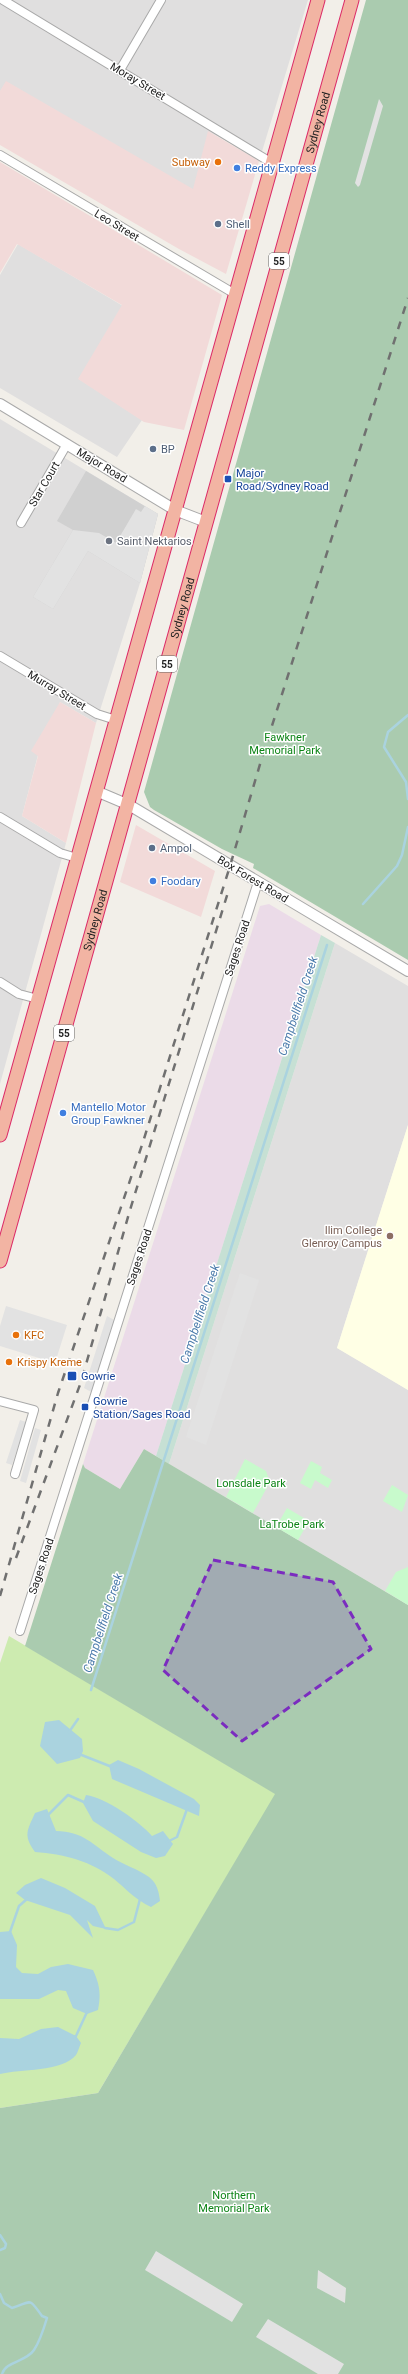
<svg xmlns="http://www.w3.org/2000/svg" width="408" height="2374" viewBox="0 0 408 2374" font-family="Roboto,sans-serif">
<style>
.residential{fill:#e0dfdf}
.commercial{fill:#f2dad9}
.industrial{fill:#ebdbe8}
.education{fill:#ffffe5}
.religious{fill:#d0d0d0}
.grass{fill:#cdebb0}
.wetland{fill:#c6e0d4}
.cemetery{fill:#aacbaf}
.park{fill:#c8facc}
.parking{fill:#e2e2e2}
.water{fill:#aad3df}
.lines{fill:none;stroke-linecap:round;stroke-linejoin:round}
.stream{stroke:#aad3df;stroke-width:2.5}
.minor-casing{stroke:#a9a9a9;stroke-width:10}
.tertiary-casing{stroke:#a9a9a9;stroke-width:12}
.trunk-casing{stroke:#dc2a67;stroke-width:15}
.minor{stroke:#fff;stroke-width:8}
.tertiary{stroke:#fff;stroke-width:10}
.trunk{stroke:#f2b4a3;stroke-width:13}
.rail{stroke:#707070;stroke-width:2.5;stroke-dasharray:8 8;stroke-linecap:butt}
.marked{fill:#7b2cbf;fill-opacity:0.2;stroke:#7b2cbf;stroke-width:3;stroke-dasharray:8 5;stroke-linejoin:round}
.food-dot{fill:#e8710a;stroke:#fff;stroke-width:1.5}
.shop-dot{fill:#3f7fe0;stroke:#fff;stroke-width:1.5}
.service-dot{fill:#5c6f8a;stroke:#fff;stroke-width:1.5}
.transit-dot{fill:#1a4fb4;stroke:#fff;stroke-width:1.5}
.worship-dot{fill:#6b7280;stroke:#fff;stroke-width:1.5}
.education-dot{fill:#8d6e63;stroke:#fff;stroke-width:1.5}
.labels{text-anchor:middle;stroke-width:3;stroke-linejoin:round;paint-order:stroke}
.shield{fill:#fff;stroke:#646464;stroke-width:1}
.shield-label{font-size:10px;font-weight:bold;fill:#222}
.street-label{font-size:11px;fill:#222;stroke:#fff}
.food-label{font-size:11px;fill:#c56008;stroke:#fff;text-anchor:start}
.shop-label{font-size:11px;fill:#366cbe;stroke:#fff;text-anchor:start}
.service-label{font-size:11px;fill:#4e5e75;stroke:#fff;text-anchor:start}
.transit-label{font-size:11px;fill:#164399;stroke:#fff;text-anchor:start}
.worship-label{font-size:11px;fill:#5b616d;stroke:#fff;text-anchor:start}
.park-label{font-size:11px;fill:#0c8416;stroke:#fff}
.education-label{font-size:11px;fill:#785e54;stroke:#fff;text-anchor:end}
.water-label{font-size:12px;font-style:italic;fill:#4a7aab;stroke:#fff}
</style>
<rect width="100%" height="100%" fill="#f2efe9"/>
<path class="residential" d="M0,0h308l-48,158 -51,-26 -15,58 -194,-97z
M18,244l105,62 -44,73 63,41 -25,37 -117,-69v-113z
M0,419l158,95 -18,69 -44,140 -36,-21 -22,53 -16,61 44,27 -66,241z
M335,943l73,43v139l-71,223 71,42v215l-239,-141z"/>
<path class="commercial" d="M6,81l187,108 15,-58 51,30 -33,113 -47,-25 -179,-104v-54z
M0,162l222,133 -38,135 -40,-8 -66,-43 44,-74 -105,-61 -17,29z
M60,702l36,21 -30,120 -44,-27 16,-60 -7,-5z
M136,825l79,46 -14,46 -81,-35z"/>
<path class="industrial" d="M269,904l52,31 -165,521 -12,-7 -24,40 -35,-21 -2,-4 177,-558z"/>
<path class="education" d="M408,1125v265l-71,-42z"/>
<path class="religious" d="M86,471l72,43 -18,69 -52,-32 -35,58 -20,-12 40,-67 -16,-9z"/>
<path class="grass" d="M9,1636l267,158 -178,299 -98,15v-445z"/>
<path class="wetland" d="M321,935l14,8 -166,521 -13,-8z"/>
<path class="cemetery" d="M366,0h42v960l-155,-92 1,-4 -32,-15 -68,-39 -4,-3 -6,-15z
M144,1449l264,156v769h-408v-266l98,-15 177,-299 -250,-148 58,-182 2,4 35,21z"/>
<path class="park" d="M245,1459l21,12 4,11 -17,31 -27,-16z
M311,1461l11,6 -2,6 12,7 -4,8 -13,-8 -4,9 -11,-6z
M392,1485l16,10 -6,17 -19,-11z
M287,1508l22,13 -11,19 -22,-13z
M408,1567v38l-23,-14 11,-19z"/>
<path class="parking" d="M379,99l4,7 -23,79 -2,2 -3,-4z
M145,506l13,8 -18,69 -52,-32 -35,58 -20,-12 40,-67 26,3 17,10 20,-34 5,3z
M240,1273l19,7 -53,165 -20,-8z
M6,1306l61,19 -12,38 -55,-17v-20z
M107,1316l9,5 -23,72 -9,-5z
M20,1420l6,2 -14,43 -6,-2z
M35,1428l6,2 -15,53 -6,-2z
M156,2251l87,53 -11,18 -87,-52z
M318,2270l28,18 -1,15 -28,-15z
M268,2319l76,45 -6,10h-20l-62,-37z"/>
<path class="water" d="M59,1720l23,19 1,12 -3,7 -23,6 -17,-18 5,-24z
M118,1760l21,9 55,30 6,6 -1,11 -87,-37 -3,-14z
M86,1795c20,3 53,26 66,41l11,-5 10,13 -8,12 -9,2 -15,-6 -48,-31 -10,-18z
M47,1809l9,22c27,0 37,14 57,27 11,7 25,11 36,19 8,6 10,15 11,24l-9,6c-15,-7 -25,-18 -37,-28 -23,-18 -50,-25 -79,-27 -12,-17 -8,-21 0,-39z
M41,1878l24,10 30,18 11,23 -13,-3 -6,-6 6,18 -23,-23 -45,-15 -9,-7 9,-8z
M11,1931l6,14 -1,22 6,6 16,1 13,-7 17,-3 25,6c7,15 8,24 5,40l-11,4 -14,-6 -7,-17 -8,-1 -19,9h-39v-67z
M58,2027l18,9 5,7c-2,4 -3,9 -5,12 -14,17 -56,14 -76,19v-36l19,1 22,-10z"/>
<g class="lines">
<path class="stream" d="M408,715l-20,17 -4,15 22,35 2,17
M363,904l34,-38 5,-11 6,-28
M91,1690l236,-745
M69,1732l9,-13
M79,1754l33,13
M47,1816l21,-21 18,8
M167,1842l10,-5 10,-28
M105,1928l13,2 16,-8 6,-23
M10,1932l9,-26 8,-7
M73,2037l3,-1 11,-24
M0,2235l6,9 -1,4 -5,2
M0,2294l4,9 8,5c20,-6 16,-12 30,8l5,2c-3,10 -7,23 -13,32 -8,12 -28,11 -32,24"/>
<defs>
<path id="minor" d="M3,0l269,163
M120,70l41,-70
M0,155l235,139
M21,523l46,-79
M0,656l97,58 19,6
M0,817l60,36 17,5
M0,982l19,12 19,5
M0,1401l34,9 -19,64
M20,1631l238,-749"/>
<path id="tertiary" d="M0,404l175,106 31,12
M96,791l33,14 279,166"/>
<g id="trunk">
<path d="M0,1135l318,-1135"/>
<path id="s1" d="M0,1261l352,-1261"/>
</g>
</defs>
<use href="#minor" class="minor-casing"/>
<use href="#tertiary" class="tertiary-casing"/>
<use href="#trunk" class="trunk-casing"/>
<use href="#minor" class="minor"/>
<use href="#tertiary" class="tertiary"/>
<use href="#trunk" class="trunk"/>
<path class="rail" d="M16,1558l65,-176 49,-172 99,-321
M0,1596l58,-203 84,-248 88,-279 33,-112 145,-456"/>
</g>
<path class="marked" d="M213,1560l120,22 38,67 -129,92 -79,-71z"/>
<g class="food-dot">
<circle cx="218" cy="162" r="4"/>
<circle cx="16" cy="1335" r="4"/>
<circle cx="9" cy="1362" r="4"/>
</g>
<g class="shop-dot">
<circle cx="237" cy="168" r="4"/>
<circle cx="153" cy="881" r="4"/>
<circle cx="63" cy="1113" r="4"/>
</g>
<g class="service-dot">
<circle cx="218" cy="224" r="4"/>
<circle cx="153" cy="449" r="4"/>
<circle cx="152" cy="848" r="4"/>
</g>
<g class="transit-dot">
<rect x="224" y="475" width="8" height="8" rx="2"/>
<rect x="67" y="1371" width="10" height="10" rx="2"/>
<rect x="81" y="1403" width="8" height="8" rx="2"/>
</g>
<circle class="worship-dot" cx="109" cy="541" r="4"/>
<circle class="education-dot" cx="390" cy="1236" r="4"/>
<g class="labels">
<g class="shield">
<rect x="269" y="253" width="20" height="16" rx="3"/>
<rect x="157" y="656" width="20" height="16" rx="3"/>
<rect x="54" y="1025" width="20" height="16" rx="3"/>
</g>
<g class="shield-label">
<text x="279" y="265">55</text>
<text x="167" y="668">55</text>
<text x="64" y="1037">55</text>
</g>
<g class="street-label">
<text transform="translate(138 81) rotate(31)" y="4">Moray Street</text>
<text dy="4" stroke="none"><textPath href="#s1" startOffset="1182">Sydney Road</textPath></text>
<text transform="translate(117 225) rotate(31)" y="4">Leo Street</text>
<text transform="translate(102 465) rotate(31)" y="4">Major Road</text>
<text transform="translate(44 484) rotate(-60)" y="4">Star Court</text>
<text dy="4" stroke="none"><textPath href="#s1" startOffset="678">Sydney Road</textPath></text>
<text transform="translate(57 690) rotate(31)" y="4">Murray Street</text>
<text transform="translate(253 879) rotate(31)" y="4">Box Forest Road</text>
<text dy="4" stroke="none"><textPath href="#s1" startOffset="354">Sydney Road</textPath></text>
<text transform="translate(237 948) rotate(-72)" y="4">Sages Road</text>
<text transform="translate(139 1257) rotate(-72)" y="4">Sages Road</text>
<text transform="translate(41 1566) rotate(-72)" y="4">Sages Road</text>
</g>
<g class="food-label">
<text x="210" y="166" text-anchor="end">Subway</text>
<text x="24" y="1339">KFC</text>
<text x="17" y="1366">Krispy Kreme</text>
</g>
<g class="shop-label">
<text x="245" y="172">Reddy Express</text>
<text x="161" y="885">Foodary</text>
<text x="71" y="1111">Mantello Motor<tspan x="71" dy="13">Group Fawkner</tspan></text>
</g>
<g class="service-label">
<text x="226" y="228">Shell</text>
<text x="161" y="453">BP</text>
<text x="160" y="852">Ampol</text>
</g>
<g class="transit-label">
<text x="236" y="477">Major<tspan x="236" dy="13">Road/Sydney Road</tspan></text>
<text x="81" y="1380">Gowrie</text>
<text x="93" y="1405">Gowrie<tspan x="93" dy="13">Station/Sages Road</tspan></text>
</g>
<g class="worship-label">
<text x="117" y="545">Saint Nektarios</text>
</g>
<g class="park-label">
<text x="285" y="741">Fawkner<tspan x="285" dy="13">Memorial Park</tspan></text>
<text x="251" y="1487">Lonsdale Park</text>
<text x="292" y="1528">LaTrobe Park</text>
<text x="234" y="2199">Northern<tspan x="234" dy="13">Memorial Park</tspan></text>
</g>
<g class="education-label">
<text x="382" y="1234">Ilim College<tspan x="382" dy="13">Glenroy Campus</tspan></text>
</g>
<g class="water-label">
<text transform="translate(298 1006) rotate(-72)" y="4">Campbellfield Creek</text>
<text transform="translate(200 1314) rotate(-72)" y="4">Campbellfield Creek</text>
<text transform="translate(103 1623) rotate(-72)" y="4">Campbellfield Creek</text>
</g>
</g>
</svg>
